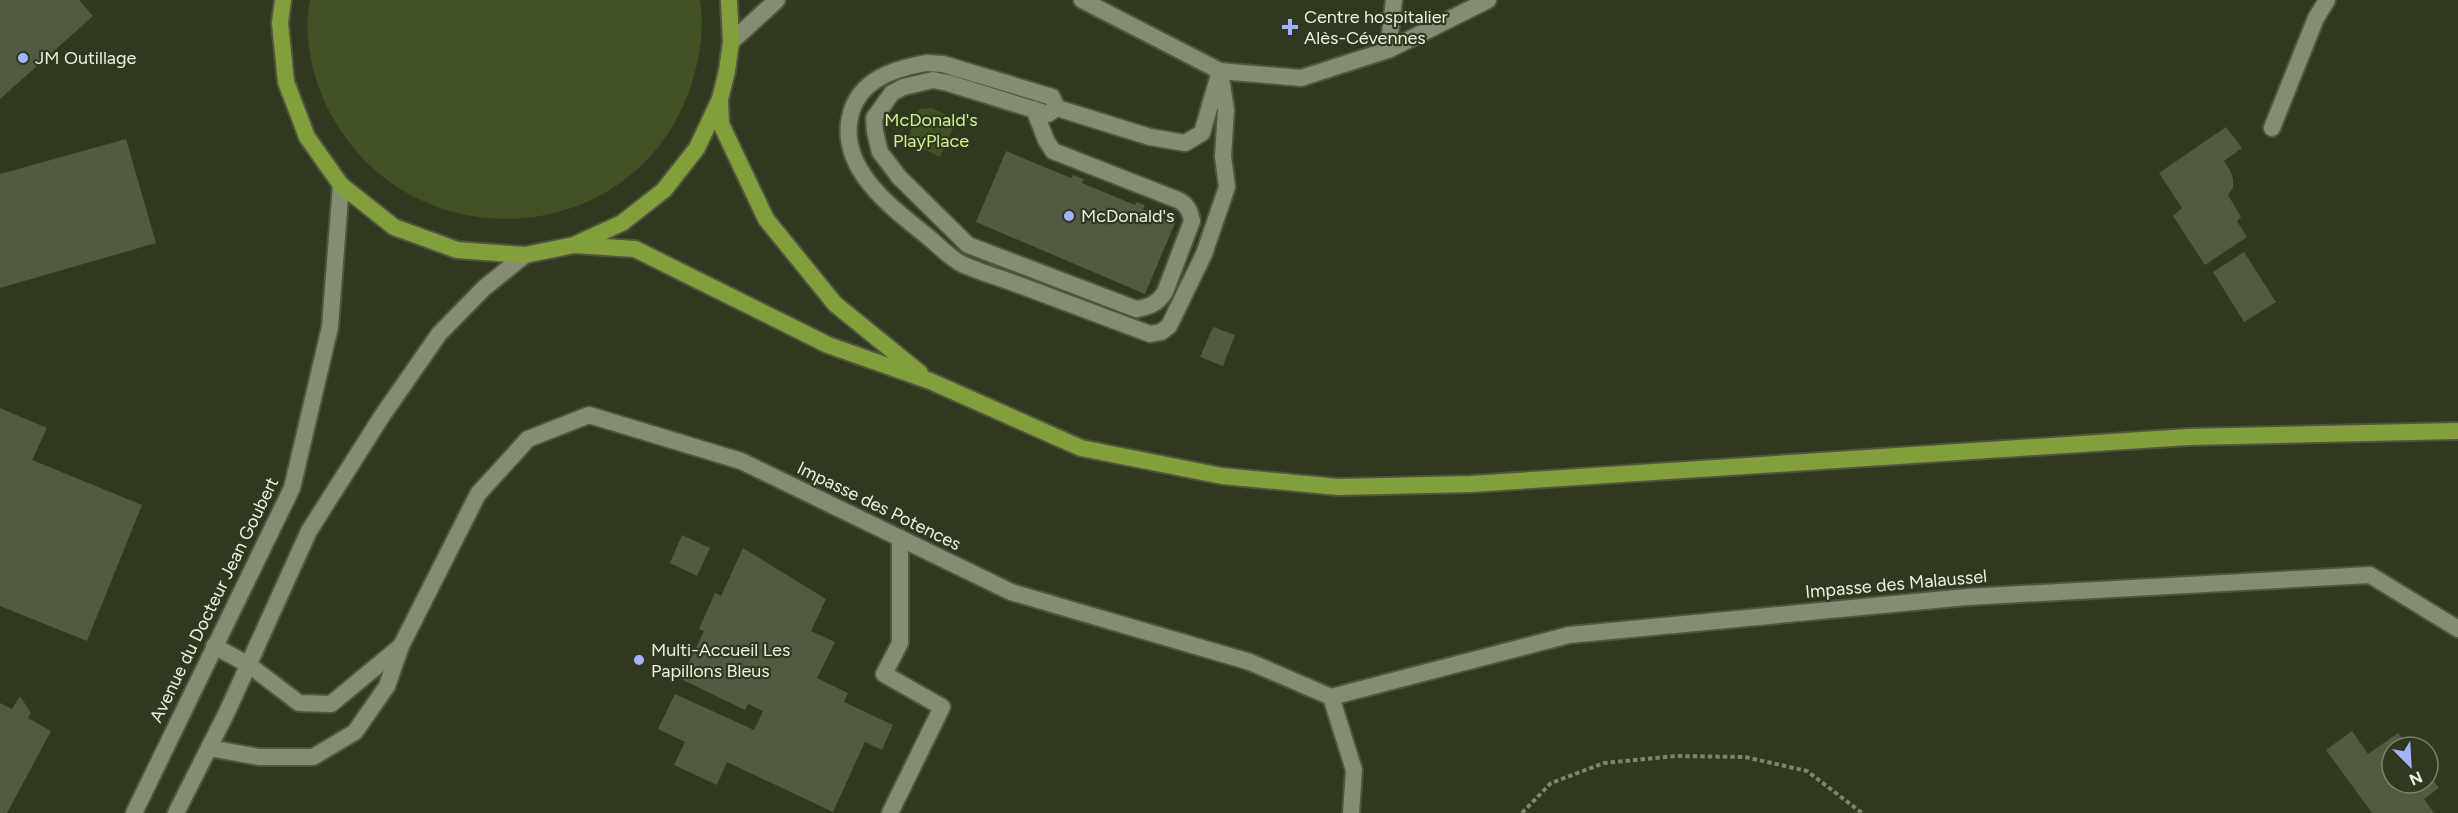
<svg xmlns="http://www.w3.org/2000/svg" width="2458" height="813" viewBox="0 0 2458 813" font-family="Figtree,sans-serif">
<style>
.green{fill:#425124}
.building{fill:#515b41}
.lines{fill:none;stroke-linecap:round;stroke-linejoin:round}
.service-casing{stroke:#4f5640;stroke-width:20}
.minor-casing{stroke:#4f5640;stroke-width:20}
.secondary-casing{stroke:#4f5640;stroke-width:20}
.primary-casing{stroke:#4f5640;stroke-width:20}
.path{stroke:#7d846f;stroke-width:4;stroke-dasharray:4.5 3;stroke-linecap:butt}
.service{stroke:#828d71;stroke-width:16}
.minor{stroke:#828d71;stroke-width:16}
.secondary{stroke:#828d71;stroke-width:16}
.primary{stroke:#839f3c;stroke-width:16}
.poi-dot{fill:#a3b2fd;stroke:#303920;stroke-width:2}
.labels{text-anchor:middle;stroke-width:4.5;stroke-linejoin:round;paint-order:stroke}
.poi-label{font-size:18px;fill:#eaf0e0;stroke:#303920;text-anchor:start}
.park-label{font-size:18px;fill:#cef091;stroke:#303920}
.street-label{font-size:18px;fill:#eaf0e0;stroke:#303920}
</style>
<rect width="100%" height="100%" fill="#303920"/>
<path class="green" d="M310,0h390c5,31 -1,64 -12,94 -59,156 -274,168 -355,24 -19,-33 -31,-80 -23,-118z
M932,108l25,12 -17,37 -33,-16 12,-32z"/>
<path class="building" d="M0,0h79l14,16 -93,83z
M2226,127l16,21 -18,13 6,9 3,9v9l-5,7 13,22 -4,4 10,16 -42,28 -32,-49 9,-8 -23,-35z
M126,139l30,104 -156,45v-114z
M1006,151l65,27 2,-3 11,4 -2,4 53,22 1,-3 9,3 -2,4 32,14 -30,71 -169,-72z
M2244,252l32,50 -32,20 -31,-50z
M1213,327l22,8 -12,31 -23,-9z
M0,408l47,20 -15,32 110,45 -55,136 -87,-35z
M682,535l28,13 -13,28 -27,-13z
M743,548l83,51 -15,32 24,11 -18,36 31,15 -4,9 49,23 -11,25 -17,-8 -32,70 -106,-50 -10,23 -43,-20 11,-23 -27,-13 17,-35 79,36 9,-19 -15,-7 -3,6 -64,-31 23,-48 -5,-2 16,-36 6,3z
M20,696l11,17 -3,5 23,13 -44,82h-7v-110l12,6z
M2352,731l16,23 30,-21 11,14h-17v36h36v-10l11,15 -15,11 10,14h-62l-46,-63z"/>
<g class="lines">
<defs>
<path id="service" d="M1388,50l6,-50
M926,63l17,1 109,33 5,11 93,29 35,6 17,-10 18,-62 6,39 -3,46 4,31 -23,67 -35,72 -8,6 -11,2c-43,-16 -85,-32 -128,-48 -20,-8 -41,-13 -60,-22 -12,-6 -24,-19 -35,-28 -36,-29 -88,-67 -77,-119 8,-37 43,-48 76,-54z
M1034,109l12,31 7,11 125,49c9,4 12,11 14,21l-27,71c-7,11 -15,15 -29,17l-168,-64 -69,-68 -19,-25 -5,-20 -1,-14 18,-25 11,-6 30,-7 15,3 100,31 9,-6
M890,813l52,-106 -58,-33 16,-31v-105"/>
<path id="minor" d="M1082,0l138,71 81,7 87,-28 100,-50
M731,42l46,-42
M2272,128l44,-110 11,-18
M401,646l77,-152 50,-55 61,-24 152,46 270,131 239,70 81,35 23,73 -3,43
M1331,697l238,-62 398,-38 403,-22 88,54
M209,748l50,9h54l42,-25 32,-46 14,-40 -70,58 -32,-1 -50,-38 -35,-19"/>
<path id="secondary" d="M134,813l158,-325 38,-161 11,-142
M176,813l51,-101 82,-181 73,-115 57,-82 45,-46 41,-33"/>
<path id="primary" d="M283,0l-3,23 6,59 21,55 34,48 53,42 63,23 68,5 49,-10 48,-22 42,-33 33,-42 23,-49 7,-28 4,-29 -2,-42
M720,101l1,23 45,95 69,85 85,69
M574,245l61,4 193,96 102,36 151,67 141,28 116,11 133,-3 717,-47 270,-6"/>
</defs>
<use href="#service" class="service-casing"/>
<use href="#minor" class="minor-casing"/>
<use href="#secondary" class="secondary-casing"/>
<use href="#primary" class="primary-casing"/>
<path class="path" d="M1522,813l29,-30 53,-20 72,-7 69,1 62,14 55,42"/>
<use href="#service" class="service"/>
<use href="#minor" class="minor"/>
<use href="#secondary" class="secondary"/>
<use href="#primary" class="primary"/>
</g>
<g class="poi-dot">
<path d="M1287 18h6v6h6v6h-6v6h-6v-6h-6v-6h6z"/>
<circle cx="23" cy="58" r="6"/>
<circle cx="1069" cy="216" r="6"/>
<circle cx="639" cy="660" r="6"/>
</g>
<g class="labels">
<g class="poi-label">
<text x="1304" y="23">Centre hospitalier<tspan x="1304" dy="21">Alès-Cévennes</tspan></text>
<text x="35" y="64">JM Outillage</text>
<text x="1081" y="222">McDonald's</text>
<text x="651" y="656">Multi-Accueil Les<tspan x="651" dy="21">Papillons Bleus</tspan></text>
</g>
<g class="park-label">
<text x="931" y="126">McDonald's<tspan x="931" dy="21">PlayPlace</tspan></text>
</g>
<g class="street-label">
<text transform="translate(879 506) rotate(26)" y="6">Impasse des Potences</text>
<text transform="translate(1896 584) rotate(-5)" y="6">Impasse des Malaussel</text>
<text transform="translate(214 600) rotate(-64)" y="6">Avenue du Docteur Jean Goubert</text>
</g>
</g>
<g transform="translate(2410 765) rotate(156)"><circle r="28" fill="#303920" stroke="#7a826d" stroke-width="1.5"/>
<path d="M0-4.5L10 22L0 15L-10 22Z" fill="#a3b2fd"/>
<text y="-9" font-size="16" font-weight="bold" text-anchor="middle" fill="#eaf0e0">N</text>
</g>
</svg>
